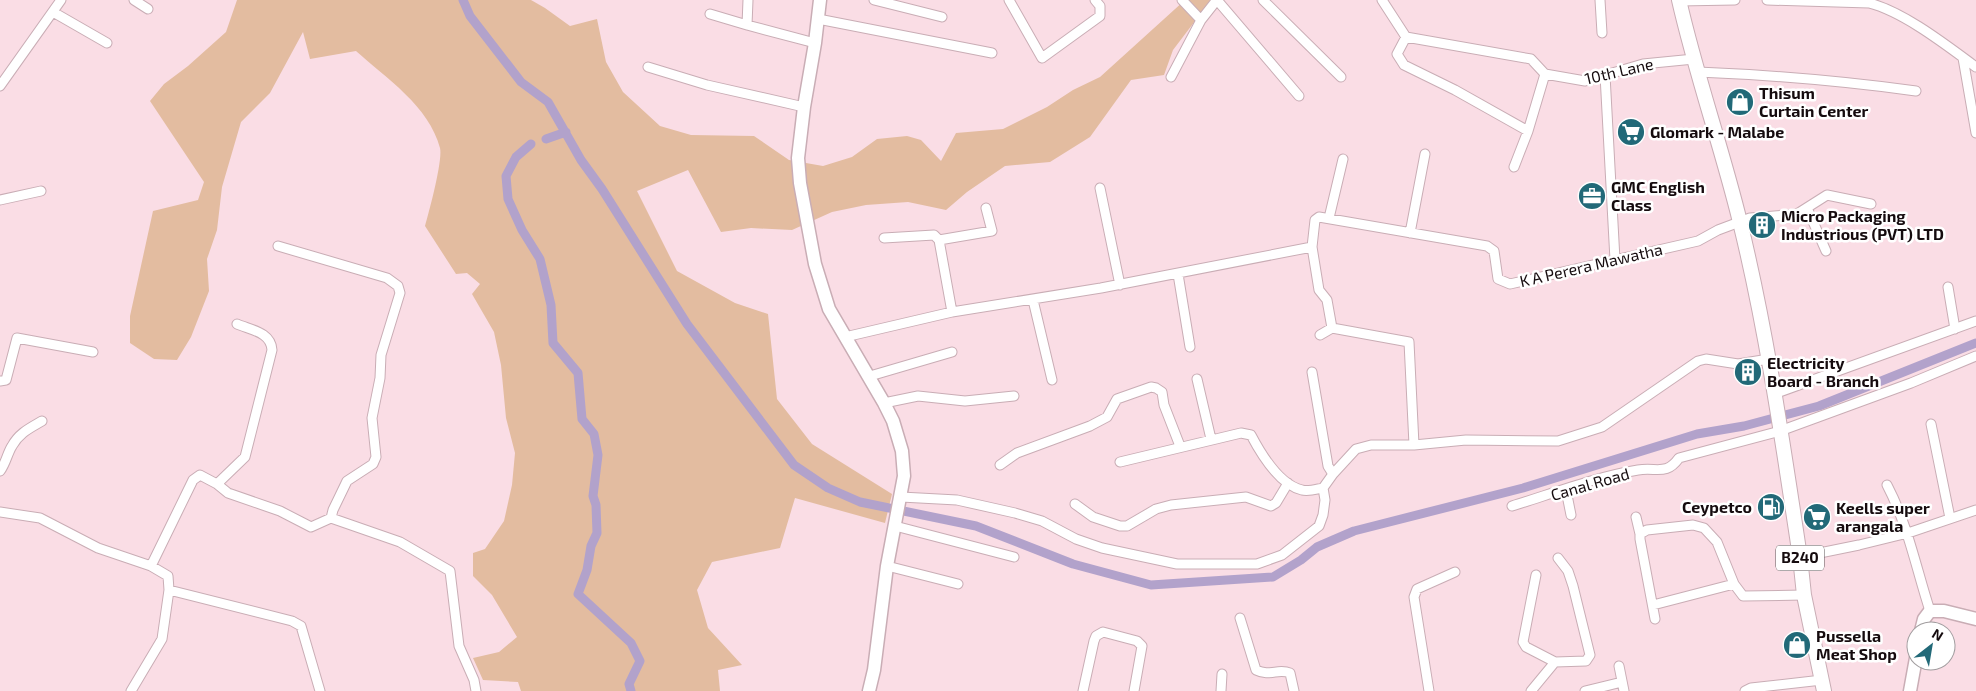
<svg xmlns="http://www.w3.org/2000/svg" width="1976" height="691" viewBox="0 0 1976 691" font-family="'Exo 2',sans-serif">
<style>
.green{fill:#e3bca0}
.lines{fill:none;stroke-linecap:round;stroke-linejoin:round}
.canal{stroke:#b2a2cb;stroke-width:9}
.street-casing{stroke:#c9adb5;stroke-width:11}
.secondary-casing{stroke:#c9adb5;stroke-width:15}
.primary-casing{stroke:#c9adb5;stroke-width:16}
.street{stroke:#fff;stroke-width:9}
.secondary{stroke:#fff;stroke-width:12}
.primary{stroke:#fff;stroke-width:14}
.labels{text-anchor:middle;stroke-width:5;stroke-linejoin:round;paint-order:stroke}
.shield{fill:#fff;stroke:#5b5456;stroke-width:1}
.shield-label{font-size:15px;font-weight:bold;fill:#150b0e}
.street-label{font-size:16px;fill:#150b0e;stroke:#fff}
.poi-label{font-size:16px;font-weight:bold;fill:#150b0e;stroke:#fff;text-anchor:start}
</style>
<rect width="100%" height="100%" fill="#fadde5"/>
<path class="green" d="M237,0h294l14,8 25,18 27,-7 9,43 17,30 37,34 31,9 63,1 35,24 34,6 29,-9 25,-18 30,-3 14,4 20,21 15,-28 47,-4 44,-22 26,-17 27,-13 85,-77h26l-38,50 -9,25 -33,5 -41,57 -40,25 -45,4 -38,26 -21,18 -38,-8 -42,3 -34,7 -40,18 -41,-2 -30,4 -33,-62 -51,21 40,80 58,32 33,11 9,85 35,45 80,50 -7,29 -90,-25 -15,50 -68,14 -15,28 11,38 34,37 -24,5 2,21h-199l-3,-9 -35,-2 -10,-22 26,-6 18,-15 -25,-42 -19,-19v-23l12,-4 19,-28 8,-36 3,-32 -9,-35 -5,-53 -7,-33 -22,-38 8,-10 -13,-11 -11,1 -31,-48c4,-14 18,-66 15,-78 -11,-42 -54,-70 -84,-97l-46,8 -7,-27 -33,61 -29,29 -19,65 -5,43 -10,29 2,32 -18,46 -14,23 -23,-1 -24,-16v-27l23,-105 45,-11 6,-18 -54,-81 14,-17 24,-18 38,-34z"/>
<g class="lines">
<path class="canal" d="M463,0l7,16 51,66 27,20 33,58 21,29 85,135 107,141 34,23 32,14 116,24 97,38 78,21 122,-8 28,-17 16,-13 37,-16 169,-43 174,-54 47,-8 75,-20 157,-63
M546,139l20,-7
M531,144l-15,13 -10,19 2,23 14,31 18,29 11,46 2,38 25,30 4,46 12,15 4,21 -5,41 3,9 1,28 -6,13 -4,24 -9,24 53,49 9,18 -11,23 2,7"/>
<defs>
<path id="street" d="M134,0l14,9
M748,0l-1,25 68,18
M874,0l68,17
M1009,0l33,58 58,-42v-10l-5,-6
M1182,0l19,20
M1217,0l82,96
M1263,0l78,77
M1382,0l24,37 125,22 14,15 -17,57 -14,36
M1600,0l2,33
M1767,0l102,3c35,9 77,42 107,64
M1679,1l56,-1
M53,12l54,31
M710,14l37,11
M818,19l174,34
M1406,37l-9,17 7,11 51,25 73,41
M1963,58l13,75
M648,67l59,18 97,22
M1698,72c73,3 145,9 218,19
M1545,74l40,7 58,-17 51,-5
M1605,75l10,185
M1171,77l30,-57 15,-19
M0,86l61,-86
M1100,188l20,97
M0,200l41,-9
M1807,208l19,43
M1329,218l14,-59
M1410,233l15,-79
M884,238l50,-3 5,5 13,72
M939,240l53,-9 -6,-23
M278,246l109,32 11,8 2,7 -19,62 -1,23 -8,40 4,39 -3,7 -26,17 -14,29 -2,8
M1178,274l12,73
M1948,287l7,42
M1033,300l19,80
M237,324c14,6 34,8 35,26l-27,107 -28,27 11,9 52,18 31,16 20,-9 69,24 50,29 9,75 15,34 2,11
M1332,328l77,14 5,103
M1320,335l12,-7 -5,-28 -8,-10 -7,-43 3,-27 4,-3 168,29 7,5 4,28 12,5 188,-43 20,-11 32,-12 47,-4 30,-19 44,9
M845,337l107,-25 149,-24 211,-41
M1312,372l16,94 5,8
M870,376l82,-24
M1197,379l14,60
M0,381l6,-1 11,-42 76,14
M1774,394l202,-73
M884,403l34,-7 47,5 49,-5
M1931,424l19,94
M1120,462l121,-29 10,2c10,19 29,50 51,55 6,2 15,-1 21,-2
M1000,465l17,-12 73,-27 17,-9 10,-18 34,-12 5,1 6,4 2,13 16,41
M0,471c6,-8 7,-17 12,-25 7,-13 18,-18 30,-25
M1887,485c21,40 29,83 43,126
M1566,490l5,25
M901,497l56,3 58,13 27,8 34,18 26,9 75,16h80l25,-9 37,-29 4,-11 2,-15 -2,-12 10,-14 23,-25 15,-4h43l52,-5 92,1 44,-14 96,-66 8,-2 32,5 31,-5
M1075,504l18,13 27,9h7l29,-17 15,-4 75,-8 25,9 5,-3 12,-20
M1512,506c42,-13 84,-29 126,-36 19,-3 28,6 41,-12l101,-27 131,-48 65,-27
M0,512l40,6 58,30 53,18 17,10 1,14 -7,49 -31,52
M1636,517l4,17
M895,526l119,31
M1800,557l59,-12 49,-12 68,-23
M151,566l42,-86 7,-5 17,9
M887,566l71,18
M1536,575l-13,67 3,5 29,15
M169,590l123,31 9,5 19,65
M1653,605l81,-21
M1240,618l16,52c14,7 22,-2 34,3l4,18
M1655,619l-15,-80v-5l7,-4 46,-5 11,3 13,14 17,42 9,12 61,-1
M1619,666l5,25
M1083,691l11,-50 2,-5 7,-4 34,9 5,5 -8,45
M1221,691l1,-17
M1429,691l-15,-94 3,-8 38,-17
M1531,691l24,-29 31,-1 4,-6 -17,-69 -5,-15 -10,-13
M1585,691l37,-9
M1745,691l6,-3 71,-8"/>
<path id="secondary" d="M820,0l-5,43 -11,64 -6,51 2,25 15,81 14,45 55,94 9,18 9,30 2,25 -17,90 -13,104 -5,21
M1921,631l3,-12 6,-8h14l32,8
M1910,691l6,-33"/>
<path id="primary" d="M1679,0c17,75 43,148 61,222 27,110 43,223 60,335l4,38 20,96"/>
</defs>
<use href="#street" class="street-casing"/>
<use href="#secondary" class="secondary-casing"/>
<use href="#primary" class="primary-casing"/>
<use href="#street" class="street"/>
<use href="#secondary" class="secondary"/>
<use href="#primary" class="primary"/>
</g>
<defs>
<symbol id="shop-disc" viewBox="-11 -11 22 22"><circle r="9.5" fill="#226978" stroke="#fff"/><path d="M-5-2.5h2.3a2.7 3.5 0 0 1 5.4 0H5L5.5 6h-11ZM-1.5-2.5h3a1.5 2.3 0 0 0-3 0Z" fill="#fff"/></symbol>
<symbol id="supermarket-disc" viewBox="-11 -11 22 22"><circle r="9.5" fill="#226978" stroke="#fff"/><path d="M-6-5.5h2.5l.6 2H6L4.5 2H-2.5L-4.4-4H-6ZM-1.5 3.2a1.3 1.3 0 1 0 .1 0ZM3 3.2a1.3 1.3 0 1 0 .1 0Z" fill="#fff"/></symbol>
<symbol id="office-disc" viewBox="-11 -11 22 22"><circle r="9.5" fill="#226978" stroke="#fff"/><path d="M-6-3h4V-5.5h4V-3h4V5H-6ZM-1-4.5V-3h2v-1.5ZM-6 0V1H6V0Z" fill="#fff"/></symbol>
<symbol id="building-disc" viewBox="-11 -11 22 22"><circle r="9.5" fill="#226978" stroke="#fff"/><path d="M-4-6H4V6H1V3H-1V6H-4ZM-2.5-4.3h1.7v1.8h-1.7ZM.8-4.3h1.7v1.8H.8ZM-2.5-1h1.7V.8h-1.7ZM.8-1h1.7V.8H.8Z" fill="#fff"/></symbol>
<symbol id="fuel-disc" viewBox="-11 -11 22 22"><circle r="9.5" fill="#226978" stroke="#fff"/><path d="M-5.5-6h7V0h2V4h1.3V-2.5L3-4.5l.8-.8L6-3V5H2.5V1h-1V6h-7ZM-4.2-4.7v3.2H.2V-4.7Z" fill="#fff"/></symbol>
</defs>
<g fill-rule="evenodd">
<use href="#shop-disc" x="1724" y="86" width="32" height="32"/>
<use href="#supermarket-disc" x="1615" y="116" width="32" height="32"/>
<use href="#office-disc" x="1576" y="180" width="32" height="32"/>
<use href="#building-disc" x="1746" y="209" width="32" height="32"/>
<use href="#building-disc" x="1732" y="356" width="32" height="32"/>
<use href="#fuel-disc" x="1755" y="491" width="32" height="32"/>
<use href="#supermarket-disc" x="1801" y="501" width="32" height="32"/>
<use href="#shop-disc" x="1781" y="629" width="32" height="32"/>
</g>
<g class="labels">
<rect class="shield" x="1776" y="545.5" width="48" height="25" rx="4"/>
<g class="shield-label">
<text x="1800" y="563">B240</text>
</g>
<g class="street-label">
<text transform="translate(1619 71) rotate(-13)" y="6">10th Lane</text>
<text transform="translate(1591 265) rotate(-13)" y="6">K A Perera Mawatha</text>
<text transform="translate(1590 484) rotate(-16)" y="6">Canal Road</text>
</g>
<g class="poi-label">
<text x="1759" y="99">Thisum<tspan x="1759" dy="18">Curtain Center</tspan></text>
<text x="1650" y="138">Glomark - Malabe</text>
<text x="1611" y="193">GMC English<tspan x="1611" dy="18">Class</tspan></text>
<text x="1781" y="222">Micro Packaging<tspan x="1781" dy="18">Industrious (PVT) LTD</tspan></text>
<text x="1767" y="369">Electricity<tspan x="1767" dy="18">Board - Branch</tspan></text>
<text x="1752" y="513" text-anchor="end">Ceypetco</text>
<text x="1836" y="514">Keells super<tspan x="1836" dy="18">arangala</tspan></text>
<text x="1816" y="642">Pussella<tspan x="1816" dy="18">Meat Shop</tspan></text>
</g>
</g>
<g transform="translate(1931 646) rotate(31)"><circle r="24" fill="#ffffff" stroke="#a19d9f"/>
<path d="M0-4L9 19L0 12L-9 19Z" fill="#226978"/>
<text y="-8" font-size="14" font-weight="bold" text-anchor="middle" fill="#150b0e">N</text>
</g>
</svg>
